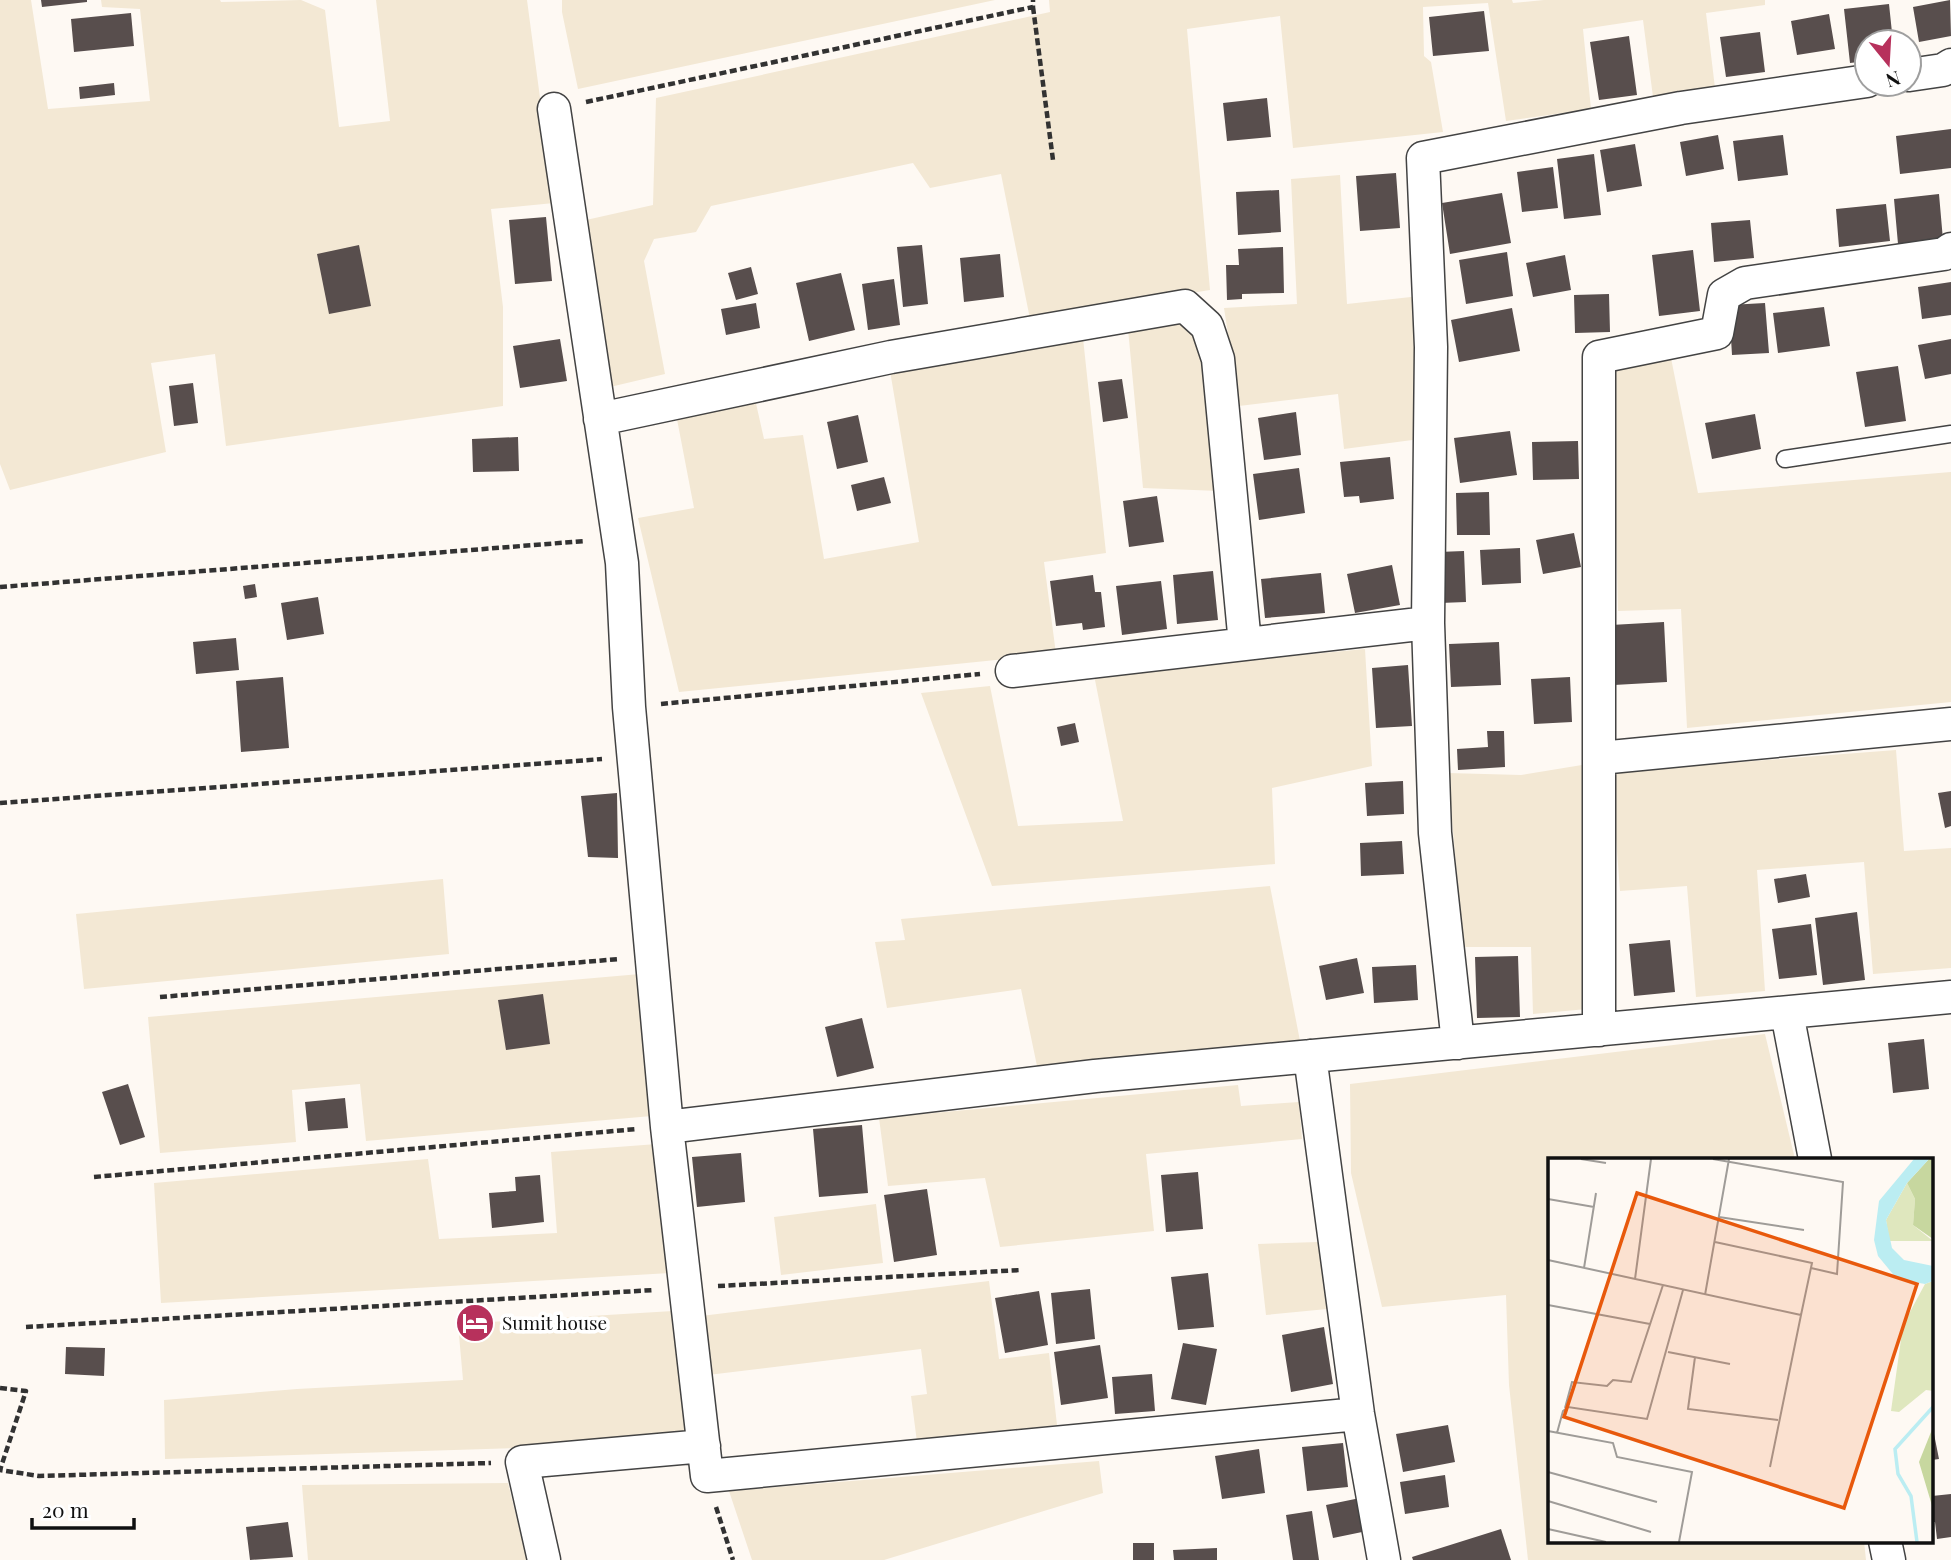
<svg xmlns="http://www.w3.org/2000/svg" width="1951" height="1560" viewBox="0 0 1951 1560" font-family="'Playfair Display',serif">
<style>
.farmland{fill:#f3e8d4}
.building{fill:#584e4d}
.lines{fill:none;stroke-linecap:round;stroke-linejoin:round}
.lane-casing{stroke:#434343;stroke-width:19}
.street-casing{stroke:#434343;stroke-width:35}
.path{stroke:#323232;stroke-width:4.5;stroke-dasharray:7 3.5;stroke-linecap:butt}
.lane{stroke:#fff;stroke-width:16}
.street{stroke:#fff;stroke-width:32}
.labels{text-anchor:middle;stroke-width:7;stroke-linejoin:round;paint-order:stroke}
.poi-label{font-size:19px;fill:#101010;stroke:#fff;text-anchor:start}
.inset-river{fill:none;stroke:#bbedf2;stroke-width:3.5}
.inset-road{fill:none;stroke:#9f9c98;stroke-width:2}
.view{fill:#e8590c;fill-opacity:0.15;stroke:#e8590c;stroke-width:3.5}
.inset-edge{fill:none;stroke:#101010;stroke-width:3.5}
</style>
<rect width="100%" height="100%" fill="#fef9f3"/>
<path class="farmland" d="M0,0h31l17,109 102,-8 -10,-92 -38,-2 -1,-7h119l1,2 80,-2 24,10 14,117 51,-6 -14,-121h151l27,203 -63,6 12,98v99l-277,40 -11,-92 -64,9 15,89 -156,38 -10,-26z
M562,0h433l-417,89 -16,-77z
M1049,0h463l1,3 31,-3h221v5l-59,8 9,75 -62,9 -10,-77 -60,9 8,80 -85,12 -18,-118 -65,4 1,49 7,6 12,70 -150,16 -13,-132 -93,13 23,261 -180,29 -29,-145 -71,14 -17,-25 -202,43 -15,26 -42,7 -10,22 21,113 -55,13 -24,-167 67,-15 3,-107 394,-86z
M1340,175l7,129 73,-8v143l-76,10 -6,-55 -99,12 -15,-98 73,-4 -6,-125z
M1182,319l16,15 11,27 10,130 -76,-3 -15,-159z
M1083,338l23,215 -62,9 12,92 -377,38 -41,-174 56,-10 -18,-94 79,-15 9,40 39,-4 21,124 95,-17 -30,-177z
M1671,358l27,135 253,-21v230l-264,26 -6,-119 -63,2 -6,-241z
M1365,649l7,117 -100,22 3,76 -283,22 -71,-193 69,-7 28,140 105,-5 -29,-146z
M1896,750l8,101 47,-3v120l-78,6 -9,-112 -107,8 8,121 -69,6 -9,-111 -67,5 -9,-119z
M1588,764l-1,245 -54,5 -2,-67h-68l-15,-174 73,2z
M443,879l6,75 -365,35 -8,-75z
M1270,886l30,155 -263,25 -16,-77 -134,19 -12,-66 30,-2 -4,-21z
M640,974l12,142 -286,25 -6,-57 -68,6 4,52 -136,11 -12,-136z
M1765,1034l30,125h-245v382h314l2,19h-338l-19,-175 -3,-90 -124,12 -31,-134 -1,-89z
M1238,1085l3,21 58,-4 3,37 -156,15 8,77 -154,16 -15,-69 -97,8 -9,-68z
M657,1144l13,129 -509,30 -7,-120 274,-24 11,80 118,-6 -6,-81z
M876,1204l7,59 -102,12 -7,-58z
M1318,1242l9,67 -61,6 -8,-71z
M989,1281l10,78 50,-6 8,72 -140,17 -6,-46 16,-2 -6,-45 -213,26 -7,-59z
M673,1311l17,121 -171,16 -354,11 -1,-59 133,-11 166,-9 -5,-56z
M1099,1461l4,32 -219,67h-132l-23,-69z
M508,1483l19,77h-219l-6,-75z"/>
<path class="building" d="M41,0h46v2l-45,5z
M1950,0l1,36 -32,6 -6,-35z
M1889,4l4,38h-26v19l-17,2 -6,-54z
M1484,11l5,40 -56,5 -4,-39z
M131,13l3,33 -60,6 -3,-33z
M1829,14l6,35 -38,6 -6,-34z
M1760,32l5,40 -39,5 -6,-40z
M1629,36l8,59 -38,5 -9,-58z
M114,83l1,12 -35,4 -1,-12z
M1267,98l4,39 -44,4 -4,-38z
M1951,129v39l-51,6 -4,-38z
M1718,135l6,34 -38,7 -6,-34z
M1783,135l5,40 -50,6 -5,-40z
M1635,144l7,42 -35,6 -7,-42z
M1594,154l7,61 -37,4 -7,-60z
M1553,167l5,41 -36,4 -5,-40z
M1396,173l4,55 -40,3 -4,-55z
M1279,190l2,42 -43,3 -2,-43z
M1502,193l9,50 -61,11 -8,-51z
M1939,194l4,46 -45,4 -4,-45z
M1886,204l4,37 -51,6 -3,-38z
M546,217l6,64 -37,3 -6,-64z
M1750,220l4,38 -40,4 -3,-39z
M359,245l12,61 -42,8 -12,-60z
M922,245l6,59 -25,3 -6,-60z
M1283,247l1,46 -42,1v5l-15,1 -1,-35h13l-1,-16z
M1693,250l7,61 -41,5 -7,-61z
M1507,252l6,44 -47,8 -7,-44z
M1000,254l4,43 -40,5 -4,-44z
M1565,255l6,35 -38,7 -7,-34z
M751,267l7,27 -22,6 -8,-27z
M841,273l14,57 -46,11 -13,-58z
M894,279l6,46 -32,5 -6,-46z
M1951,282v33l-29,4 -4,-32z
M1609,294l1,38 -35,1 -1,-38z
M756,303l4,25 -34,7 -5,-26z
M1765,303l4,50 -37,2 -3,-50z
M1824,307l6,39 -52,7 -5,-40z
M1512,308l8,43 -61,11 -8,-42z
M560,339l7,42 -47,7 -7,-42z
M1951,339v35l-26,5 -7,-34z
M1898,366l8,55 -41,6 -9,-55z
M1122,379l6,39 -25,4 -5,-40z
M193,383l5,40 -24,3 -5,-40z
M1296,412l5,43 -37,5 -6,-42z
M1755,414l6,35 -49,10 -7,-36z
M858,415l10,47 -31,7 -10,-47z
M1510,431l7,44 -57,8 -6,-45z
M518,437l1,34 -46,1 -1,-33z
M1578,441l1,38 -46,1 -1,-38z
M1390,457l4,42 -34,4 -1,-7 -15,1 -4,-35z
M1299,468l6,45 -46,7 -6,-46z
M884,477l7,26 -34,8 -6,-26z
M1489,492l1,43h-33l-1,-42z
M1157,496l7,46 -35,5 -6,-46z
M1574,533l7,34 -38,7 -7,-34z
M1520,548l1,35 -39,2 -2,-35z
M1464,551l2,51 -26,1 -2,-51z
M1392,565l8,40 -45,8 -8,-39z
M1213,571l5,49 -41,4 -4,-49z
M1321,573l4,40 -60,5 -4,-39z
M1093,575l2,17h6l4,35 -22,3 -1,-7 -26,3 -6,-45z
M1161,581l6,48 -45,6 -6,-49z
M255,584l2,13 -12,2 -2,-13z
M318,597l6,37 -37,6 -6,-37z
M1664,622l3,60 -53,3 -3,-60z
M236,638l3,32 -43,4 -3,-32z
M1499,642l2,43 -50,2 -2,-43z
M1408,665l4,61 -36,2 -4,-60z
M283,677l6,71 -48,4 -5,-71z
M1570,677l2,45 -38,2 -3,-45z
M1075,723l4,19 -18,4 -4,-19z
M1487,731h17l1,36 -47,3 -1,-21 31,-2z
M1403,781l1,33 -37,2 -2,-33z
M1951,791v35l-6,2 -7,-35z
M617,793l1,65 -30,-1 -7,-61z
M1402,841l2,33 -43,2 -1,-33z
M1806,874l4,23 -32,6 -4,-24z
M1857,912l8,68 -42,5 -8,-67z
M1811,924l6,51 -38,4 -7,-50z
M1670,940l5,52 -41,4 -5,-52z
M1518,956l2,61 -43,1 -2,-61z
M1357,958l7,35 -38,7 -7,-34z
M1416,965l2,35 -44,3 -2,-36z
M543,994l7,50 -44,6 -8,-50z
M862,1018l12,50 -37,9 -12,-50z
M1924,1039l5,50 -36,4 -5,-50z
M128,1084l17,53 -25,8 -18,-53z
M345,1098l3,30 -40,3 -3,-29z
M862,1125l6,68 -49,4 -6,-68z
M741,1153l4,49 -48,5 -5,-50z
M1198,1172l5,57 -37,3 -5,-57z
M540,1175l4,47 -52,6 -3,-35 27,-2 -1,-14z
M927,1189l10,66 -43,7 -10,-67z
M1208,1273l6,54 -36,3 -7,-53z
M1090,1289l5,50 -39,5 -5,-51z
M1039,1291l9,54 -43,8 -10,-55z
M1324,1327l9,57 -42,8 -9,-57z
M1183,1343l34,6 -11,56 -35,-6z
M1100,1345l8,53 -47,7 -7,-53z
M66,1347l39,1 -1,28 -39,-2z
M1152,1374l3,37 -40,3 -3,-37z
M1448,1425l7,37 -52,10 -7,-38z
M1933,1429l6,30 -7,1v-30z
M1343,1443l5,44 -41,4 -5,-44z
M1259,1449l6,44 -43,6 -7,-43z
M1445,1475l4,32 -44,7 -5,-32z
M1951,1494v43l-14,2 -2,-17h-3v-26z
M1360,1498l7,33 -34,7 -7,-33z
M1312,1511l7,49h-26l-7,-45z
M288,1522l5,35 -43,3 -4,-33z
M1501,1529l10,31h-98l-1,-3z
M1133,1543h21v17h-21z
M1217,1548v12h-43l-1,-10z"/>
<g class="lines">
<defs>
<path id="lane" d="M1785,459l166,-25"/>
<path id="street" d="M1909,75l34,-5 8,-5
M554,109l68,454 7,144 38,420
M600,419l291,-62 294,-51 22,20 11,33 27,285
M1012,671l416,-48
M1600,758l351,-34
M1787,1013l28,146
M1599,1030v-673l118,-24 7,-38 21,-12 199,-29 7,-5
M1458,1043l-23,-210 -7,-210 3,-276 -8,-189 258,-50 186,-27
M1310,1056l48,358 26,146
M1358,1414l-651,62 -40,-349 428,-51 856,-79
M1885,1541l4,19
M544,1560l-22,-98 182,-16"/>
</defs>
<use href="#lane" class="lane-casing"/>
<use href="#street" class="street-casing"/>
<path class="path" d="M1033,7l20,153
M586,102l447,-95v-7
M0,587l585,-46
M661,704l319,-30
M0,803l602,-44
M160,997l460,-38
M94,1177l543,-48
M718,1286l303,-16
M26,1327l628,-37
M0,1388l26,3 -26,79 39,6 452,-13
M716,1507l17,53"/>
<use href="#lane" class="lane"/>
<use href="#street" class="street"/>
</g>
<defs>
<symbol id="hotel-disc" viewBox="-11 -11 22 22"><circle r="9.5" fill="#b7315c" stroke="#fff"/><path d="M-6-4.5h1.5V1H6V5H4.5V3h-9V5H-6ZM-4 0a1.8 1.8 0 1 1 3.6 0ZM.5 0V-2.5h3Q6-2.5 6 0Z" fill="#fff"/></symbol>
</defs>
<g fill-rule="evenodd">
<use href="#hotel-disc" x="453" y="1301" width="44" height="44"/>
</g>
<g class="labels">
<g class="poi-label">
<text x="502" y="1330">Sumit house</text>
</g>
</g>
<g transform="translate(1548 1158)">
<rect width="385" height="385" fill="#fef9f3"/>
<path d="M359,25l8,16 -2,26 20,16h-44l-3,-21zM385,123v110l-7,-1 -27,22 -8,-1 12,-86 22,-41z" fill="#dfe7be"/>
<path d="M381,1h4v80l-20,-14 2,-26 -8,-16zM385,269v82l-14,-47z" fill="#c7d79f"/>
<path d="M366,1h15l-22,24 -21,37 6,28 12,12 29,6v15l-8,3 -28,-5 -19,-23 -4,-16 5,-39z" fill="#bbedf2"/>
<path class="inset-river" d="M369,384l-6,-46 -13,-22 -3,-25 38,-42"/>
<path class="inset-road" d="M33,1l25,4M165,1l130,23 -6,92 -26,-6M0,41l46,8M171,59l85,13M0,102l253,55 11,-52 -97,-21M36,110l12,-75M87,121l16,-120M157,137l24,-136M0,147l102,19M120,194l62,12M147,199l-7,52 90,11M17,250l7,-26 35,4 6,-6 18,2 32,-97M0,273l65,12 4,14 75,15 -13,70M9,275l6,-22 5,-4 79,12 36,-129M222,309l31,-152M0,314l109,30M0,343l103,31M0,371l58,13"/>
<path class="view" d="M89,35l280,91 -73,224 -280,-91z"/>
<rect width="385" height="385" class="inset-edge"/>
</g>
<g transform="translate(1888 63) rotate(162)"><circle r="33" fill="#ffffff" stroke="#9f9f9f" stroke-width="2"/>
<path d="M0-5L12 26L0 18L-12 26Z" fill="#b7315c"/>
<text y="-10" font-size="19" font-weight="bold" text-anchor="middle" fill="#101010">N</text>
</g>
<path d="M32 1518v10h102v-10" fill="none" stroke="#101010" stroke-width="3.5"/>
<text x="42" y="1518" font-size="21" fill="#101010" stroke="#ffffff" stroke-width="5" paint-order="stroke">20 m</text>
</svg>
